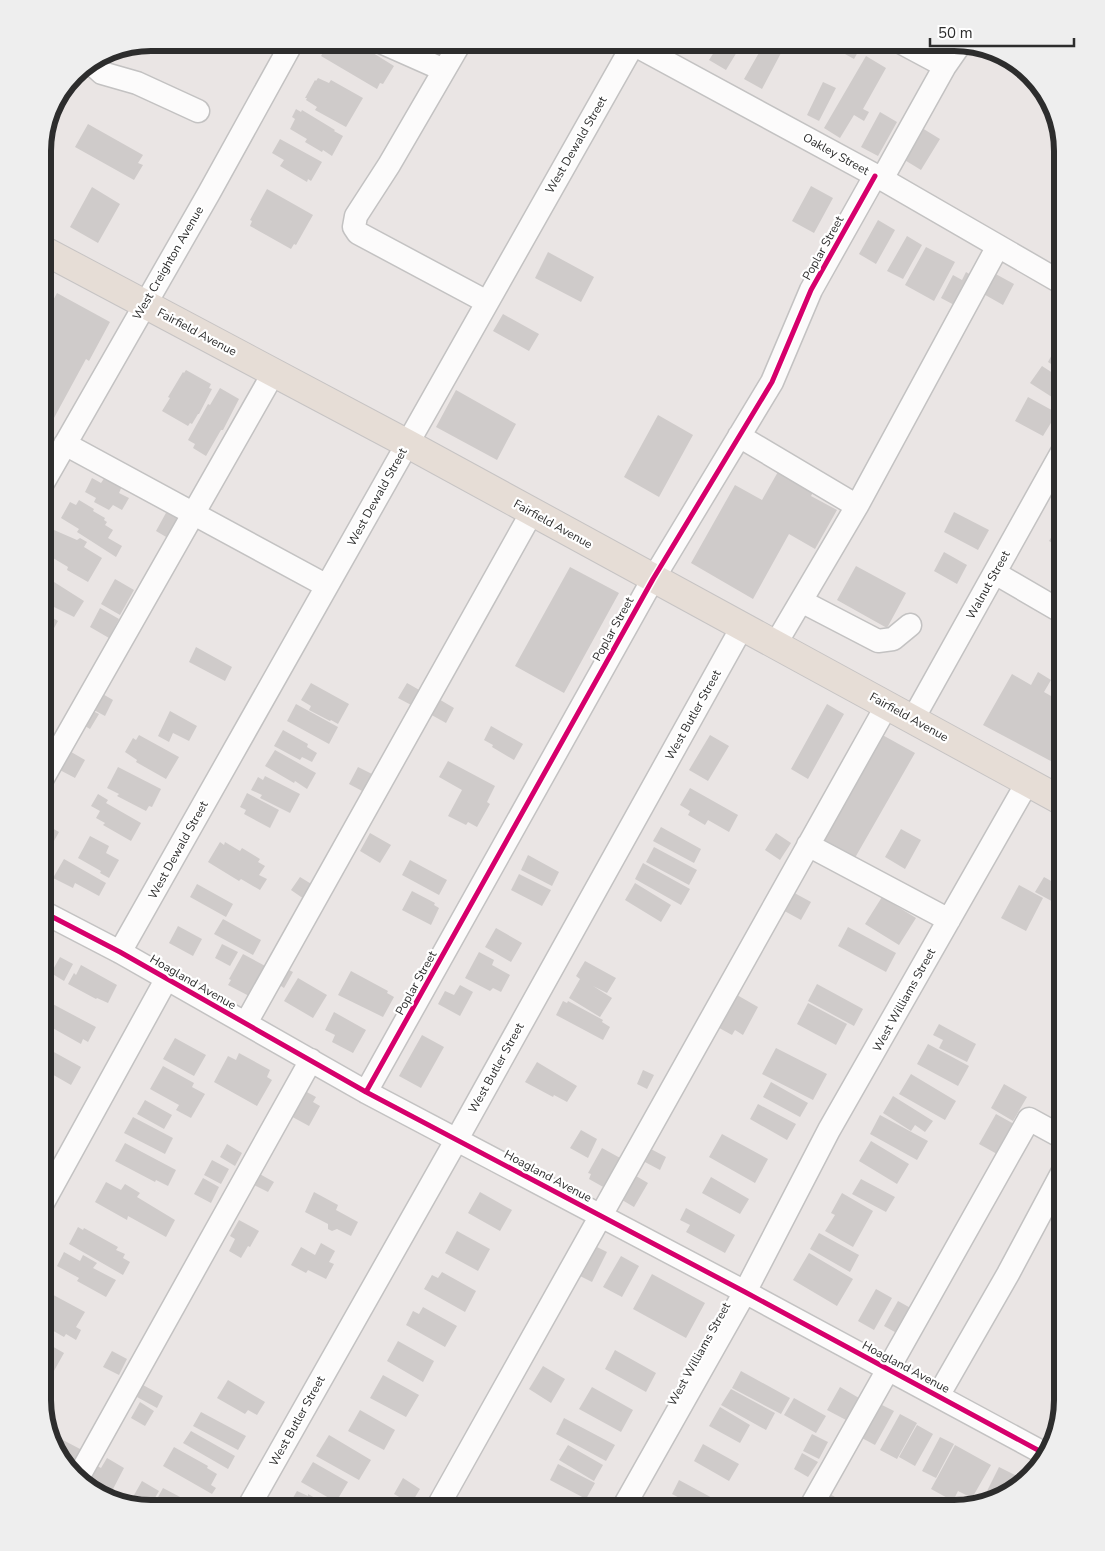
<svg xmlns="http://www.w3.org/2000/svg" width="1105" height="1551" viewBox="0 0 1105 1551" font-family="'Nunito Sans',sans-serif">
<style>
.building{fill:#cfcbca}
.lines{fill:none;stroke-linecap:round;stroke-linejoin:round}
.minor-casing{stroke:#c3c2c2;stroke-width:25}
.major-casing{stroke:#c6c3c3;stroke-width:30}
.minor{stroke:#fcfbfb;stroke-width:22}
.major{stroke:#e6ddd6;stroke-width:28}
.cycleway-casing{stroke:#fff;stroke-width:8}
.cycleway{stroke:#d6006c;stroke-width:5}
.labels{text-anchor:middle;stroke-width:4.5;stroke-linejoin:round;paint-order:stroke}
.street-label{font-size:12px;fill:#2d2d2d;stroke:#fff}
.rim{fill:none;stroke:#2d2d2d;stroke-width:6}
</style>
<rect width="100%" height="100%" fill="#eae5e4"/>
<path class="building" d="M329,43h28l37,23 -11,18 -3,-1 -3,6 -56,-33z
M720,43h12l8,4 -14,23 -17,-10z
M839,43h24l-9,16 -18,-10z
M764,44l17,9 -19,36 -18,-10z
M866,56l20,12 -23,41 6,3 -5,9 -10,-6 -14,23 -16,-10z
M318,78l11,5 2,-3 32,18 -17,29 -31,-17 2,-3 -11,-7 1,-2h-2l10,-18 1,1z
M823,82l13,6 -17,33 -12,-6z
M296,109l5,3 1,-2 33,20 -1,1 9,5 -11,20 -9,-6 -1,2 -17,-10 2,-3 -17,-10 5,-10 -3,-2z
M880,112l17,10 -19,34 -17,-9z
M88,124l55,31 -5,8 5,2 -9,15 -59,-33z
M922,128l18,11 -19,31 -18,-11z
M280,139l42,23 -11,19 -3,-2 -1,3 -27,-16 4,-6 -12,-7z
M811,186l22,12 -19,35 -22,-12z
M92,187l28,17 -22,39 -28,-16z
M267,189l46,26 -17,30 -2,-1 -3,5 -41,-23 2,-5 -2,-1z
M878,220l17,10 -19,34 -17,-10z
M907,236l15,9 -19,34 -16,-8z
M926,247l29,15 -21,39 -29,-16z
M548,252l46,25 -13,25 -46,-24z
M966,272l8,5 -16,30 -17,-9 12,-23 9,5z
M992,272l22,12 -11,21 -23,-13z
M57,293l53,29 -21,39 -3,-2 -38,70 4,3 -9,17v-113l1,-3 -1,-1v-13z
M503,314l36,20 -10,17 -36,-20z
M1055,349l7,4v18l-14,-9z
M1042,366l20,13v8l-7,12 -25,-16z
M186,370l25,14 -2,4 3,1 -13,25h-1l-6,10 -2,-1 -2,3 -26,-15 8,-13 -2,-1 15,-25 1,1z
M220,388l19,11 -16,31h-2l-15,26 -13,-8 2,-4 -7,-4 20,-36 2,1z
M456,390l60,34 -19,36 -61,-33z
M1028,397l29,16 -14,23 -28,-15z
M658,415l35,20 -34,62 -35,-20z
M779,470l35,20 -3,6 26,14 -22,39 -26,-15 -36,65 -62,-36 44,-78 27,15z
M105,477l17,9 -3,7 10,5 -7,12 -9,-5 -4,5 -15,-8 2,-4 -11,-6 7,-14 9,5z
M79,500l15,9 -1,2 12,7 -1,2 3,2 -2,3 8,5 -5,8 14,8 -6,11 -39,-25 2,-3 -18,-11 9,-16 6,3z
M167,511l17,9 -11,21 -17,-10z
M954,512l35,18 -11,20 -34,-18z
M1058,526l4,3v20l-13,-8z
M54,530l23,10 3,-2 7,4 -3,5 18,11 -14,24 -21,-12 1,-3 -25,-15z
M944,552l23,13 -10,19 -23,-13z
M856,566l50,27 -19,35 -50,-28z
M570,567l49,26 -55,100 -49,-27z
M43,575l41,26 -10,16 -26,-13 -2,2 -3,-2z
M115,579l19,11 -14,25 -19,-11z
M43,608l4,3 -1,3 12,7 -9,16 -6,-4z
M100,608l19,11 -10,19 -19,-11z
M196,647l36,20 -7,14 -36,-19z
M1038,672l13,8 -7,12 14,8 4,-8v75l-79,-42 29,-51 19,11z
M311,683l38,21 -11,20 -7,-4 -1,1 -21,-11 2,-4 -10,-6z
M407,683l14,8 -8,15 -15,-8z
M101,693l12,7 -8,16 -13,-7z
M437,698l17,10 -8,15 -18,-10z
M296,704l42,23 -9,17 -42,-23z
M827,704l17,10 -36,65 -17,-10z
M43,709l7,4 -7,14z
M89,709l10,5 -9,15 -10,-6z
M170,711l27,15 -8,15 -16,-8 -4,9 -11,-6z
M491,726l32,18 -9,16 -22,-13 1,-2 -9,-5z
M283,730l25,14 -1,3 10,6 -5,9 -10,-5 -2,3 -26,-14z
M877,732l38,21 -63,110 -37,-21z
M139,735l40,22 -13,22 -30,-17 1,-2 -12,-8 8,-14 3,2z
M710,735l19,11 -21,35 -19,-11z
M66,749l19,11 -10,18 -19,-10z
M275,750l41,23 -9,16 -12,-8 -1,2 -29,-17z
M448,761l47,25 -8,16 3,2 -13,23 -9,-5 -2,3 -18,-9 14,-26 -23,-13z
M118,767l43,22 -9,18 -3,-1 -3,5 -29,-15 2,-2 -12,-6z
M358,767l16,8 -10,17 -15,-8z
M265,776l35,18 -10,19 -30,-15 2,-3 -11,-5 7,-13 5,3z
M690,788l48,27 -9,17 -21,-12 -3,5 -17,-10 2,-4 -10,-6z
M247,793l32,17 -9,18 -26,-14 2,-4 -6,-3z
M98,794l10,6 -2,3 35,20 -10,18 -28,-16 2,-2 -9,-5 4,-7 -9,-5z
M43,823l16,9 -9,16 -7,-4z
M661,827l40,22 -7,14 -41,-22z
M901,829l20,11 -16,29 -20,-12z
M370,833l21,12 -11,18 -20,-12z
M776,833l15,10 -11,17 -15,-10z
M90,836l19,10 -3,7 13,7 -10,18 -9,-5 1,-2 -23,-13z
M220,842l4,3 1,-3 15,9 2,-3 18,11 -2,3 7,4 -6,9 8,4 -7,11 -19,-11 -2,2 -31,-19z
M654,847l43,23 -8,15 -43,-23z
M528,855l31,17 -7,14 -31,-16z
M64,859l42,24 -7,13 -24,-13 -2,5 -20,-10z
M410,860l37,20 -8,15 -37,-20z
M643,863l47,26 -9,16 -46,-26z
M519,874l32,16 -9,16 -31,-16z
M300,877l13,8 -9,14 -13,-9z
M1044,877l18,10v7l-5,10 -22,-12z
M635,883l36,22 -10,17 -36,-22z
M197,884l36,20 -7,13 -36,-20z
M1019,885l24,13 -17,33 -25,-13z
M789,890l22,12 -10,18 -22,-12z
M412,891l23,12 -1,2 5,3 -8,17 -29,-15z
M882,897l34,21 -17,27 -34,-21z
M223,919l38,21 -8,15 -39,-21z
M178,926l24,13 -9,17 -24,-13z
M848,927l48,26 -10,19 -48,-26z
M496,928l26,15 -11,19 -26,-15z
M222,944l16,8 -8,14 -15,-8z
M479,952l15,8 -2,5 18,10 -9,17 -8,-4 -3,3 -25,-13z
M243,954l24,13 -16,30 -23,-12 3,-5 -2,-1z
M60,957l13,7 -9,17 -13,-8z
M585,961l31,17 -9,15 -14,-7 19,12 -12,19 -31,-19 11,-19 -4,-3z
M81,965l36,20 -9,18 -11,-5 -1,1 -28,-15 6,-11 2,2z
M283,967l10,5 -9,16 -9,-6z
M351,971l37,20 -1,2 7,4 -11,20 -45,-22z
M298,978l29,17 -14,23 -29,-17z
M817,984l46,25 -9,17 -46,-25z
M460,985l13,7 -13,24 -22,-12 7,-13 9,4z
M730,991l28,16 -15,28 -8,-5 -3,5 -20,-11z
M47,1001l49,26 -8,15 -5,-3 -2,5 -32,-18 3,-5 -9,-5v-7z
M563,1001l4,2 1,-2 35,19 -1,2 8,5 -7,13 -47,-25z
M808,1003l39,21 -11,21 -39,-21z
M334,1012l32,18 -13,23 -21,-11 3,-7 -10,-5z
M939,1024l37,20 -9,18 -28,-14 4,-8 -10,-5z
M422,1035l22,12 -23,41 -22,-12z
M175,1038l31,17 -12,21 -31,-17z
M928,1044l41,22 -11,20 -41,-22z
M43,1046l38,21 -10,18 -28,-16z
M776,1048l51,26 -14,26 -51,-26z
M239,1053l31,17 -3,7 5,3 -15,26 -43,-24 14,-26 8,4z
M537,1062l40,24 -10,16 -13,-7 -1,2 -28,-15z
M163,1066l31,17 -2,4 13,7 -14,24 -15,-8 3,-5 -29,-16z
M643,1070l11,5 -7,14 -10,-5z
M911,1074l45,27 -11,19 -46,-26z
M771,1082l37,21 -8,14 -37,-20z
M1004,1084l23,13 -14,24 -22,-13z
M305,1091l11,6 -3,5 7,4 -11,20 -22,-12z
M893,1096l40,25 -8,11 -10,-7 -4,6 -28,-18z
M145,1100l27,15 -8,14 -27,-15z
M758,1104l38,20 -9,16 -37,-21z
M996,1114l18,10 -17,30 -18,-10z
M880,1115l48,26 -11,19 -47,-26z
M133,1117l40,21 -8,16 -41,-21z
M581,1130l16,9 -9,19 -18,-10z
M722,1134l46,25 -13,24 -46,-26z
M871,1141l38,23 -12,20 -38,-23z
M125,1143l51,27 -8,16 -12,-6 -1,2 -40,-21z
M227,1144l15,9 -7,13 -15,-9z
M602,1148l20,11 -17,29 -16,-9 2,-5 -3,-1z
M649,1148l17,9 -6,13 -17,-9z
M212,1160l17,9 -8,15 -17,-9z
M258,1173l16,9 -6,10 -16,-8z
M631,1173l17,10 -14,24 -17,-10z
M711,1177l38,22 -9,15 -38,-21z
M203,1178l16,9 -8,16 -17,-9z
M861,1179l34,18 -9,15 -34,-18z
M106,1182l15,8 4,-6 15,9 -3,4 38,23 -9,17 -38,-21 -1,4 -32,-18z
M314,1192l24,13 -2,5 22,12 -7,14 -14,-7 -5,2 -4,-2v-5l-23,-12z
M480,1192l32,18 -12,21 -32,-18z
M842,1193l31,18 -20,36 -28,-16 10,-16 -4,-2z
M686,1208l49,27 -10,18 -39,-21 4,-7 -10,-5z
M239,1220l20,11 -9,16 -2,-1 -7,12 -12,-7 6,-12 -5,-3z
M78,1227l5,3 1,-2 34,19 -2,3 9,4 -2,4 7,4 -7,13 -54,-31z
M457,1231l33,18 -12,22 -33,-18z
M819,1233l40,22 -9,17 -40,-23z
M321,1243l14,8 -6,11 5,2 -8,15 -18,-9 -2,3 -15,-8 10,-18 14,8z
M589,1243l18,9 -15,30 -18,-9z
M64,1252l16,9 3,-6 14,8 -4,5 23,12 -10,17 -29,-16 2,-3 -22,-12z
M809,1253l44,26 -16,27 -44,-26z
M621,1256l18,10 -17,31 -19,-10z
M442,1272l34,19 -11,21 -41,-23 8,-14 6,3z
M652,1274l53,29 -19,35 -53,-29z
M876,1289l16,9 -18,32 -16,-9z
M46,1291l39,21 -9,15 5,3 -5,10 -10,-6 -2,3 -21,-12v-27z
M898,1301l18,10 -14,25 -18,-10z
M423,1307l34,19 -12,21 -39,-22 7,-14 6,3z
M43,1341l21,12 -14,25 -7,-4z
M398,1341l36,20 -11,21 -36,-21z
M615,1350l41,23 -10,19 -41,-23z
M112,1351l15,8 -8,16 -16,-8z
M543,1366l22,13 -14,24 -22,-14z
M741,1371l49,27 -9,16 -49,-26z
M383,1375l36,20 -13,22 -36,-19z
M228,1380l37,22 -8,13 -9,-5 -3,4 -28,-16z
M143,1385l20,11 -6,12 -20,-11z
M592,1387l41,23 -12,22 -42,-23z
M840,1387l19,11 -13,22 -19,-10z
M731,1389l44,24 -9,17 -45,-25z
M794,1398l32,18 -10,17 -32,-18z
M140,1402l14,9 -9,15 -14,-8z
M878,1403l16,8 -19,34 -15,-8z
M720,1407l30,18 -10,18 -31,-17z
M360,1410l35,20 -11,20 -36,-19z
M201,1412l45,24 -8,14 -45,-24z
M900,1414l17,9 -20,36 -17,-9z
M564,1418l51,27 -9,16 -50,-27z
M917,1425l16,9 -18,32 -16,-9z
M191,1431l44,25 -7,13 -45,-26z
M812,1434l16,8 -9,17 -16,-8z
M329,1435l42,25 -12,20 -43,-24z
M940,1437l14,7 -18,34 -14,-7z
M61,1439l21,11 -10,19 -15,-15 -1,-5z
M703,1444l36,20 -10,17 -35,-20z
M568,1445l35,20 -9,16 -35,-21z
M955,1445l36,20 -19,33 -14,-7 -5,10 -22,-12z
M174,1447l34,19 -1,2 10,6 -6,11 5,3 -4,6 -49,-28z
M802,1453l16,9 -10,15 -14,-8z
M107,1458l17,10 -12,23 -5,-3 -4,8 -6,-2 -6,-6 3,-7 -4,-2 7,-13 4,2z
M313,1462l35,20 -12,20 -35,-20z
M558,1464l37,19 -9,16 -36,-19z
M999,1467l24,12 -15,15 -10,3 -11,-6z
M403,1478l17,11 -9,15 -17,-10z
M679,1480l37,20 -5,8h-13l-26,-14z
M142,1481l17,10 -10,17 -20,-4z
M163,1488l19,10 -5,10h-25z
M297,1491l11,5v-2l14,8 -1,3 6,3h-40z
M830,1494l15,9 -3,5h-21z
M187,1500l13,8h-18z"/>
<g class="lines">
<defs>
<path id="minor" d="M383,43l61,27
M460,43l-71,122 -33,51 -2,11 4,6 129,69
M902,43l43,23
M633,44l249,135 180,104
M91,63l11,10 35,10 61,28
M882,179l63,-113 16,-23
M739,436l118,70 -82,139
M65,444l262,142
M43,483l166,-290 83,-150
M857,506l141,-260
M995,573l67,39
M801,601l77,40 15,-2 17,-14
M913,719l149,-267
M43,778l231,-406
M808,845l141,75
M43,912l77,40 246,140 379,200 302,163
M120,952l514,-909
M246,1023l286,-511
M366,1092l287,-513 119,-197 39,-92 64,-114
M43,1203l124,-225
M938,1396l70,-122 54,-101
M79,1476l232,-416
M248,1508l209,-369 285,-512
M437,1508l450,-803
M623,1508l122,-216 84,-162 198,-347
M810,1508l219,-389 33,18"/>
<path id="major" d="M43,250l365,194 654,357"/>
</defs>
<use href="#minor" class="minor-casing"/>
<use href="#major" class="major-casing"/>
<use href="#minor" class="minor"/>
<use href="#major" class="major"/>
<defs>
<path id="cycleway" d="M43,912l77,40 246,140 379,200 302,163
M366,1092l287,-513 119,-197 39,-92 64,-114"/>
</defs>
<use href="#cycleway" class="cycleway-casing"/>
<use href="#cycleway" class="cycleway"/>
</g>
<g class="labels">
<g class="street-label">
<text transform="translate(576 145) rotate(-60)" y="4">West Dewald Street</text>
<text transform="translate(836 154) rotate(29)" y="4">Oakley Street</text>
<text transform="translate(823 248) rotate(-61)" y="4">Poplar Street</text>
<text transform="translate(168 263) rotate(-60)" y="4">West Creighton Avenue</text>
<text transform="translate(197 332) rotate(28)" y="4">Fairfield Avenue</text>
<text transform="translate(377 497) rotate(-61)" y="4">West Dewald Street</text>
<text transform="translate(553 524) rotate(29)" y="4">Fairfield Avenue</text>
<text transform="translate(988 585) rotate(-61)" y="4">Walnut Street</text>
<text transform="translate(613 629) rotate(-61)" y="4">Poplar Street</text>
<text transform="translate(693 715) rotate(-61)" y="4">West Butler Street</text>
<text transform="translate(909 717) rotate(29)" y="4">Fairfield Avenue</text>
<text transform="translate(178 850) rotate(-61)" y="4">West Dewald Street</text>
<text transform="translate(193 982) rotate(30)" y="4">Hoagland Avenue</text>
<text transform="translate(416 983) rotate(-61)" y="4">Poplar Street</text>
<text transform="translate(904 1000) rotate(-61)" y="4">West Williams Street</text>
<text transform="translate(496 1068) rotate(-61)" y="4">West Butler Street</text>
<text transform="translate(548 1176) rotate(28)" y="4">Hoagland Avenue</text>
<text transform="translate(699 1354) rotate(-61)" y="4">West Williams Street</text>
<text transform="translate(906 1367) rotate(28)" y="4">Hoagland Avenue</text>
<text transform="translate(297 1421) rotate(-61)" y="4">West Butler Street</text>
</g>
</g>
<path d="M0 0H1105V1551H0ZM151 51H954A100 100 0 0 1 1054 151V1400A100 100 0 0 1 954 1500H151A100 100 0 0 1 51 1400V151A100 100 0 0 1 151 51Z" fill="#eee" fill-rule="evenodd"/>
<path class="rim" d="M151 51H954A100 100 0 0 1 1054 151V1400A100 100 0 0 1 954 1500H151A100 100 0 0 1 51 1400V151A100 100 0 0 1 151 51Z"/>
<path d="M930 38v8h144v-8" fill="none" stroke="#2d2d2d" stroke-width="2.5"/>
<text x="938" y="38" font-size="15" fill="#2d2d2d" stroke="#ffffff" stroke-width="4" paint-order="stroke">50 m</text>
</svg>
